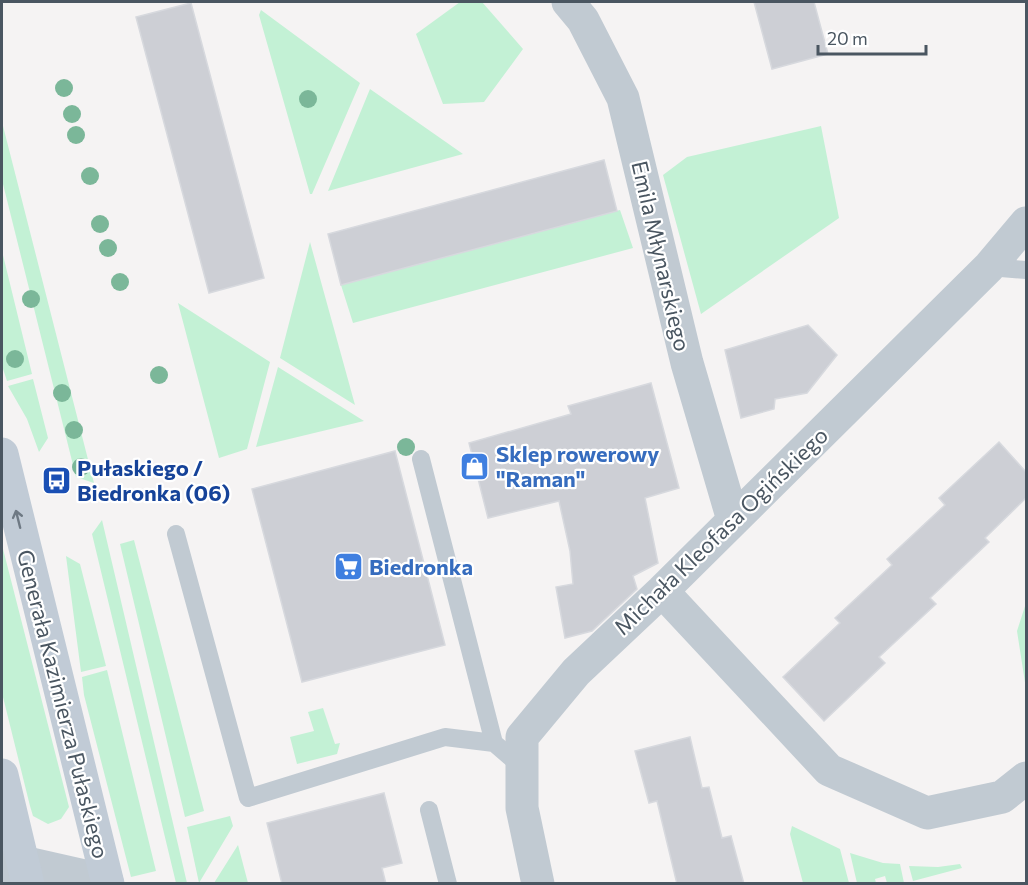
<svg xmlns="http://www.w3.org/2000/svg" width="1028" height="885" viewBox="0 0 1028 885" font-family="Commissioner,sans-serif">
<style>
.green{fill:#c3f1d5}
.building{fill:#cdcfd5;stroke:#d7d9de;stroke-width:1.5}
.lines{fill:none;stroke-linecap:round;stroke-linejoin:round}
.lane{stroke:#c1cad2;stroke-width:18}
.street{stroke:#c1cad2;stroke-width:33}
.secondary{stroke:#c1cbd6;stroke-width:33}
.tree{fill:#7bb799}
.oneway{stroke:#6e7984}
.labels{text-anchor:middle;stroke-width:4.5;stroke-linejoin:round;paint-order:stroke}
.street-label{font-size:22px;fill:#4a5661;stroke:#fff}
.shop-label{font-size:22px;font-weight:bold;fill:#366cbe;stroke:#fff;text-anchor:start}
.transit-label{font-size:22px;font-weight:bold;fill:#164399;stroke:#fff;text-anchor:start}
</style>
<rect width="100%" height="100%" fill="#f5f3f3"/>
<path class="green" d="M460,2h22l41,47 -39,53 -41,2 -27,-70z
M261,10l99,73 -48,111h-2l-51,-179z
M370,89l93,65 -135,37z
M2,122l92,361 -18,-6 -74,-297z
M821,126l18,92 -138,96 -38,-139 24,-18z
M620,210l13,38 -280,75 -12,-38z
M310,242l45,163 -75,-47z
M2,251l30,123 -25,7 -5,-15z
M178,303l92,59 -23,87 -28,9z
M278,367l86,54 -108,26z
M33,379l15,59 -9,14 -12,-33 -19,-33z
M102,520l85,363h-11l-84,-349z
M134,540l70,271 -19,6 -65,-273z
M2,545l67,262 -8,12 -13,5 -15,-8 -3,-10 -28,-113z
M66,556l14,8 26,102 -25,6z
M1026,603v86l-9,-58z
M107,670l49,201 -25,6 -47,-182 -2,-18z
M323,708l12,36 5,-1 -3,11 -40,10 -7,-27 24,-6 -6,-19z
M230,816l3,10 -34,57 -12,-56z
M792,826l48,23 9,34h-46l-13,-49z
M238,845l10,38h-34z
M850,853l33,10 17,1 4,19h-17l-2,-7 -10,3 1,4h-19z
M960,864l2,4 -49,13 -4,-15 29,1z"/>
<path class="building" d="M754,2h60l14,52 -56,15z
M191,3l73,275 -55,15 -73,-276z
M604,160l13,51 -276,74 -13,-51z
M808,325l29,30 -30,38 -32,6 -1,10 -33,9 -16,-68z
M651,383l28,105 -34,10 13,65 -25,13 4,13 -45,42 -27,7 -9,-51 17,-3 -3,-33 -11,-50 -71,17 -19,-75 102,-29 -3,-8z
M999,442l27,30v26l-41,40 4,4 -59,56 6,6 -57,53 6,6 -61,58 -41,-44 57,-54 -5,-5 57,-53 -5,-6 58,-54 -6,-7z
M395,451l50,194 -143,37 -50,-193z
M690,737l12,51 7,-1 13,51 9,-2 13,48h-67l-20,-83 -8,2 -14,-52z
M384,793l18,70 -20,5 4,16h-104l-15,-61z"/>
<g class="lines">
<path class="lane" d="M989,267l37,3
M421,459l73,284 28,24
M176,534l72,264 197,-61 49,6
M429,810l19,74"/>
<path class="street" d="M568,2l15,18 40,78 64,265 46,157
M662,591l167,179 98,43 75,-16 24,-19
M2,868l21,-6 84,19
M538,884l-16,-76v-71l54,-65 86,-81 327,-324 37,-44"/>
<path class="secondary" d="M2,454l106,430
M2,775l26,109"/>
</g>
<g class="tree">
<circle cx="64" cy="88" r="9"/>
<circle cx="308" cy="99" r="9"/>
<circle cx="72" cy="114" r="9"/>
<circle cx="76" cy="135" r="9"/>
<circle cx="90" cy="176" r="9"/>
<circle cx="100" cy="224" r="9"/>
<circle cx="108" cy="248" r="9"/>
<circle cx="120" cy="282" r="9"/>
<circle cx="31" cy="299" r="9"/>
<circle cx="15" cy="359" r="9"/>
<circle cx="159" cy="375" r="9"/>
<circle cx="62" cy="393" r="9"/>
<circle cx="74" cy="430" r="9"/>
<circle cx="406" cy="447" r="9"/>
<circle cx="81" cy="467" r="9"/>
</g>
<defs><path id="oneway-shaft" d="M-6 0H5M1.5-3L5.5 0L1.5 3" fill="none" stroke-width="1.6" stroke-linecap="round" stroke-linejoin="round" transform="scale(1.5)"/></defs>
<use class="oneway" href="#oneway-shaft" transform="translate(18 519) rotate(-104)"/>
<defs>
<symbol id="shop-square" viewBox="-11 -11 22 22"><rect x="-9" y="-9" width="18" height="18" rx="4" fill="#3f7fe0" stroke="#fff"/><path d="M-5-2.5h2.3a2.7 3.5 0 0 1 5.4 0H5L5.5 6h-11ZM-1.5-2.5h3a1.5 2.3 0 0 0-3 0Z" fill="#fff"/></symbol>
<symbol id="bus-square" viewBox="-11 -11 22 22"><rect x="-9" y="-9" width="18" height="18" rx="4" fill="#1a4fb4" stroke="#fff"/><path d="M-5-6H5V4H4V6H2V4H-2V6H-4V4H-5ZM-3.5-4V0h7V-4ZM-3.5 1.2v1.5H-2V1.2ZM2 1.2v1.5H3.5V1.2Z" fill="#fff"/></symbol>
<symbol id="supermarket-square" viewBox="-11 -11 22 22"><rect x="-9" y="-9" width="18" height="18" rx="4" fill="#3f7fe0" stroke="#fff"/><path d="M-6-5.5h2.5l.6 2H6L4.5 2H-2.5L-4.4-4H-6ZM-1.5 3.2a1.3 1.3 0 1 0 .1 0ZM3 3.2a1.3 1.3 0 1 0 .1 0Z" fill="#fff"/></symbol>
</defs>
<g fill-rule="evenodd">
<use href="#shop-square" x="458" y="450" width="33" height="33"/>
<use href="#bus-square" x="40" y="464" width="33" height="33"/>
<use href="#supermarket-square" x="332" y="550" width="33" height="33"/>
</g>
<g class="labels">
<g class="street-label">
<text transform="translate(661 256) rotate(77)" y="8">Emila Młynarskiego</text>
<text transform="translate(721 531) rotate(-44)" y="8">Michała Kleofasa Ogińskiego</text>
<text transform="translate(63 704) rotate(76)" y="8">Generała Kazimierza Pułaskiego</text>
</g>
<g class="shop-label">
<text x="496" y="462">Sklep rowerowy<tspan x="496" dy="25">"Raman"</tspan></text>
<text x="369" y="575">Biedronka</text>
</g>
<g class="transit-label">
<text x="77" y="476">Pułaskiego /<tspan x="77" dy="25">Biedronka (06)</tspan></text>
</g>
</g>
<rect width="1028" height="885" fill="none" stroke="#4a5661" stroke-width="6"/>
<path d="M818 45v9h108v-9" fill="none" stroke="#4a5661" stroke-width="3"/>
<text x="827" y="45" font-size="18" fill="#4a5661" stroke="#ffffff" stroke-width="4.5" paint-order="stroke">20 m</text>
</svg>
